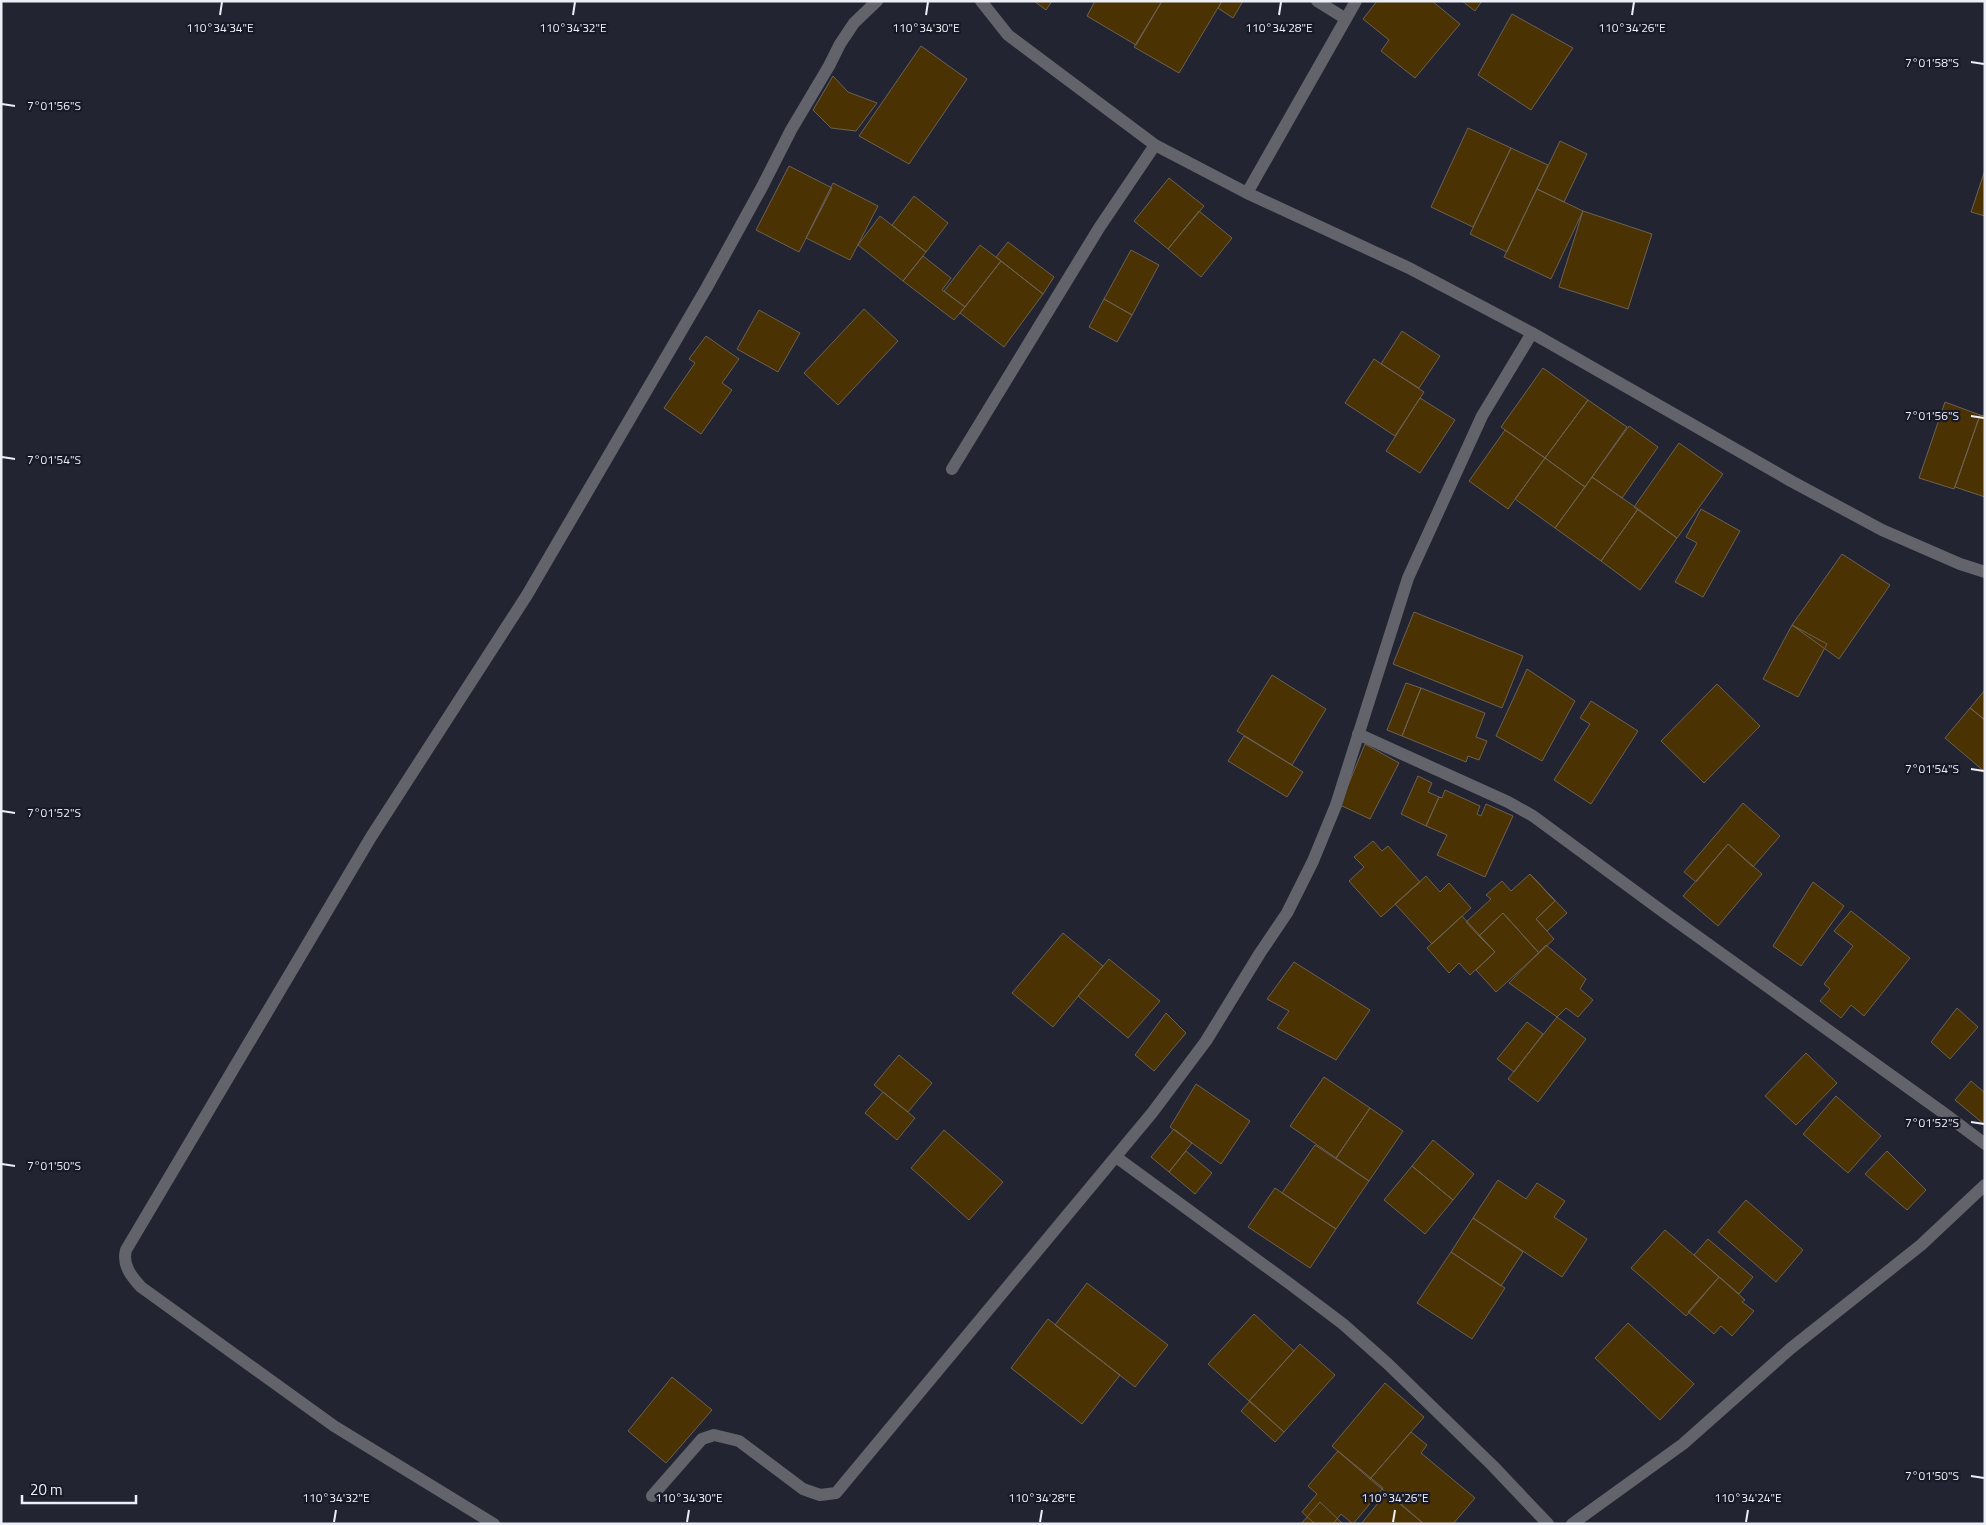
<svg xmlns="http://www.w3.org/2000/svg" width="1986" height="1525" viewBox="0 0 1986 1525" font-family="'Titillium Web',sans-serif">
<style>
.building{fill:#4b3203;stroke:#6b6154}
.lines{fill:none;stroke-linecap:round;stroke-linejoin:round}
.minor{stroke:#63646b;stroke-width:12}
.ticks{fill:none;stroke:#edeff8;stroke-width:2}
.ticks-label{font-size:12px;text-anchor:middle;fill:#edeff8;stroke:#191a27;stroke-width:4.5;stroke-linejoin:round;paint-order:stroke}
</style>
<rect width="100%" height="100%" fill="#222431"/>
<path class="building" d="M1034,1h18l-6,9z
M1095,1h67l-26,44 -49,-29z
M1162,1h60l-43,72 -45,-26z
M1222,1h21l-10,17 -15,-10z
M1377,1h55l28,23 -45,54 -34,-27 8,-11 -26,-21z
M1462,1h20l-7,10z
M1512,14l61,34 -42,62 -53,-35z
M921,46l46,33 -58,85 -50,-28z
M833,76l15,16 29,11 -21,28 -25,-3 -18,-18z
M1468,128l43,20 -38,79 -42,-20z
M1560,141l27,13 -23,48 -27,-13z
M1511,148l37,17 -41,87 -37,-18z
M789,166l43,22 -33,64 -43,-22z
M1985,170v46l-14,-4z
M1169,178l35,28 -36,43 -34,-28z
M833,183l45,23 -28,54 -44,-22z
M1537,189l46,22 -32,68 -47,-22z
M914,196l34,27 -22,29 -34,-27z
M1199,211l33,27 -31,39 -33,-28z
M1583,211l69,23 -24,75 -69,-22z
M880,216l46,36 -23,29 -45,-36z
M1008,242l46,35 -11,17 -47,-37z
M980,245l21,16 -36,46 -21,-16z
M1131,250l28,15 -27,50 -28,-16z
M923,256l28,22 -9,12 23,17 -11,13 -51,-39z
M1001,261l42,33 -39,53 -44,-34z
M1104,299l28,16 -15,27 -28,-15z
M864,309l34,32 -60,64 -34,-32z
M759,310l41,23 -22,39 -41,-23z
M1402,331l38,25 -21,32 -38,-24z
M706,336l33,23 -17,24 10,7 -31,44 -37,-26 31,-45 -6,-4z
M1374,359l50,33 -29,44 -50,-33z
M1543,368l45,32 -43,58 -44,-31z
M1420,398l35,22 -35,53 -34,-22z
M1588,400l39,27 -42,60 -40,-29z
M1945,402l35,13 -26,74 -35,-11z
M1980,415l5,1v81l-30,-10z
M1629,426l29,21 -36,51 -30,-21z
M1505,430l40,28 -37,51 -39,-28z
M1679,443l44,31 -46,64 -43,-31z
M1545,458l40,29 -30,41 -40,-29z
M1592,477l46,32 -37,52 -46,-33z
M1638,509l39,29 -37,52 -39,-29z
M1701,509l39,22 -37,66 -28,-15 22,-39 -11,-6z
M1842,554l48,31 -51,74 -47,-34z
M1414,612l109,44 -21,52 -109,-44z
M1792,625l35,19 -29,53 -35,-18z
M1527,669l48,32 -33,60 -46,-25z
M1272,675l54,34 -34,56 -55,-34z
M1406,683l15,5 -19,48 -15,-6z
M1717,684l43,42 -56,57 -43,-42z
M1421,688l64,25 -9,24 11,4 -8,19 -11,-4 -2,6 -64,-26z
M1985,690v30l-15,-12z
M1591,701l47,30 -47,73 -37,-24 36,-56 -10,-6z
M1970,708l15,12v52l-40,-34z
M1244,736l59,36 -16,25 -59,-36z
M1365,744l34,19 -29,56 -30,-14z
M1418,776l14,7 -4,9 11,5 -13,29 -25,-12z
M1445,790l35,16 -3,8 4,2 5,-12 27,12 -28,61 -48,-22 10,-20 -21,-9 13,-29 3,1z
M1743,803l37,33 -27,31 -25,-23 -32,38 -12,-10z
M1373,841l9,10 6,-5 32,36 -39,35 -32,-36 15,-14 -10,-10z
M1728,844l34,30 -44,52 -35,-30z
M1530,874l25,27 -19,18 18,20 -15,14 -36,-40 -24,23 -13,-14 25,-23 -5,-4 16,-14 9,10z
M1530,874l37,39 -20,18 -11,-12 19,-18z
M1426,876l14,16 9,-9 22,25 -39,36 -37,-40z
M1813,882l31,24 -43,60 -28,-20z
M1851,911l59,47 -46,58 -13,-11 -10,13 -21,-17 10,-12 -6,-5 29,-38 -19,-15z
M1503,913l36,40 -43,39 -20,-22 19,-18 -16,-16z
M1462,916l33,36 -25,23 -11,-12 -10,10 -22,-25z
M1063,933l40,33 -50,61 -41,-34z
M1546,945l40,34 -6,10 13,11 -15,17 -12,-9 -9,9 -48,-34z
M1109,959l51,42 -32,37 -50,-42z
M1294,962l76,48 -34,50 -59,-32 12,-17 -22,-12z
M1957,1008l21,19 -28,32 -19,-17z
M1166,1013l20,20 -32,38 -19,-16z
M1557,1017l29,22 -48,63 -30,-23z
M1527,1022l16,12 -29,38 -17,-13z
M1806,1053l31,30 -41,42 -31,-29z
M899,1055l33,28 -24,29 -34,-27z
M1324,1077l46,31 -34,50 -46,-32z
M1971,1081l14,12v32l-30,-25z
M1196,1084l54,37 -29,43 -51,-37z
M883,1092l32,26 -18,22 -32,-27z
M1836,1096l45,40 -33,37 -45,-39z
M1370,1108l33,23 -34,50 -33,-23z
M1174,1129l18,14 -23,29 -18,-15z
M944,1130l59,52 -34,38 -58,-52z
M1433,1140l41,34 -21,26 -41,-34z
M1315,1145l54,36 -33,48 -54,-36z
M1186,1151l26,22 -17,21 -26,-22z
M1887,1151l39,39 -19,20 -42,-36z
M1412,1166l41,34 -28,34 -41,-34z
M1498,1180l28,19 11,-16 28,18 -11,16 33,22 -25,38 -89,-59z
M1275,1188l61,41 -26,39 -62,-41z
M1746,1200l57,50 -27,32 -58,-50z
M1473,1218l50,34 -22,34 -50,-34z
M1665,1230l54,47 -33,39 -55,-48z
M1708,1239l45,38 -14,17 -45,-39z
M1451,1252l54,36 -33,51 -55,-36z
M1719,1277l26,23 -3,2 12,9 -22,25 -11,-10 -7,8 -26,-22z
M1087,1283l81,62 -33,42 -80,-62z
M1254,1314l40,37 -45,50 -41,-37z
M1048,1319l72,56 -38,49 -71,-56z
M1628,1323l66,61 -34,36 -65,-62z
M1300,1344l35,31 -51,57 -35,-31z
M672,1377l40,33 -46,53 -38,-32z
M1385,1383l39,34 -54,62 -38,-33z
M1250,1401l34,31 -9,10 -34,-31z
M1411,1432l16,13 -6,8 54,45 -22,26h-29l-54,-45z
M1338,1451l45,37 -30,36 -12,-10 -8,10h-18l-13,-12 15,-18 -9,-8z
M1387,1492l37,32h-63z
M1320,1502l23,22h-42z"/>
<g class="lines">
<path class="minor" d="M981,1l27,34 147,110 92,48 162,75 123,65 259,148 91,49 78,34 25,8
M1317,1l29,18
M1247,193l109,-192
M952,469l147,-241 56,-83
M1358,734l150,68 25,14 129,95 283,203 40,30
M1116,1157l174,127 53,40 45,40 105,102 55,58
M652,1496l50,-57 12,-4 25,6 64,48 17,6 16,-2 316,-380 54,-72 54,-88 27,-40 26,-52 23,-56 72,-227 74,-162 50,-83
M494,1524l-160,-98 -193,-139c-10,-11 -19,-22 -15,-37l245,-413 156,-242 180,-308 55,-100 29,-57 38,-64 11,-22 14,-21 23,-22
M1572,1524l111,-80 107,-95 131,-104 64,-60"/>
</g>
<path class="ticks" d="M220,15l2,-13M573,15l2,-13M926,15l2,-13M1279,15l2,-13M1632,15l2,-13M1971,62l13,2M2,104l13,2M1971,416l13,2M2,457l13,2M1971,769l13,2M2,811l13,2M1971,1122l13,2M2,1164l13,2M1971,1476l13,2M334,1522l2,-12M687,1522l2,-12M1040,1522l2,-12M1393,1522l2,-12M1746,1522l2,-12"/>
<g class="ticks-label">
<text x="573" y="32">110°34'32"E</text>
<text x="926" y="32">110°34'30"E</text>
<text x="1279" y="32">110°34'28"E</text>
<text x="1632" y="32">110°34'26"E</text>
<text x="220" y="32">110°34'34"E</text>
<text x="1932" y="67">7°01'58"S</text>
<text x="54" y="110">7°01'56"S</text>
<text x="1932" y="420">7°01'56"S</text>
<text x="54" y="464">7°01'54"S</text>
<text x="1932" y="773">7°01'54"S</text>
<text x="54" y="817">7°01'52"S</text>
<text x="1932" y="1127">7°01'52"S</text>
<text x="54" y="1170">7°01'50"S</text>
<text x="1932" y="1480">7°01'50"S</text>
<text x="336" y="1502">110°34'32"E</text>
<text x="689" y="1502">110°34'30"E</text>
<text x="1042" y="1502">110°34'28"E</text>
<text x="1395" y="1502">110°34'26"E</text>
<text x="1748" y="1502">110°34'24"E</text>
</g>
<rect width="1986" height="1525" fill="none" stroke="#edeff8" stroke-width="5"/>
<path d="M22 1495v8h114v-8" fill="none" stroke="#edeff8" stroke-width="2.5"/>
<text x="30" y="1495" font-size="15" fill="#edeff8" stroke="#191a27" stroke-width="4" paint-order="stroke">20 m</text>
</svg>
